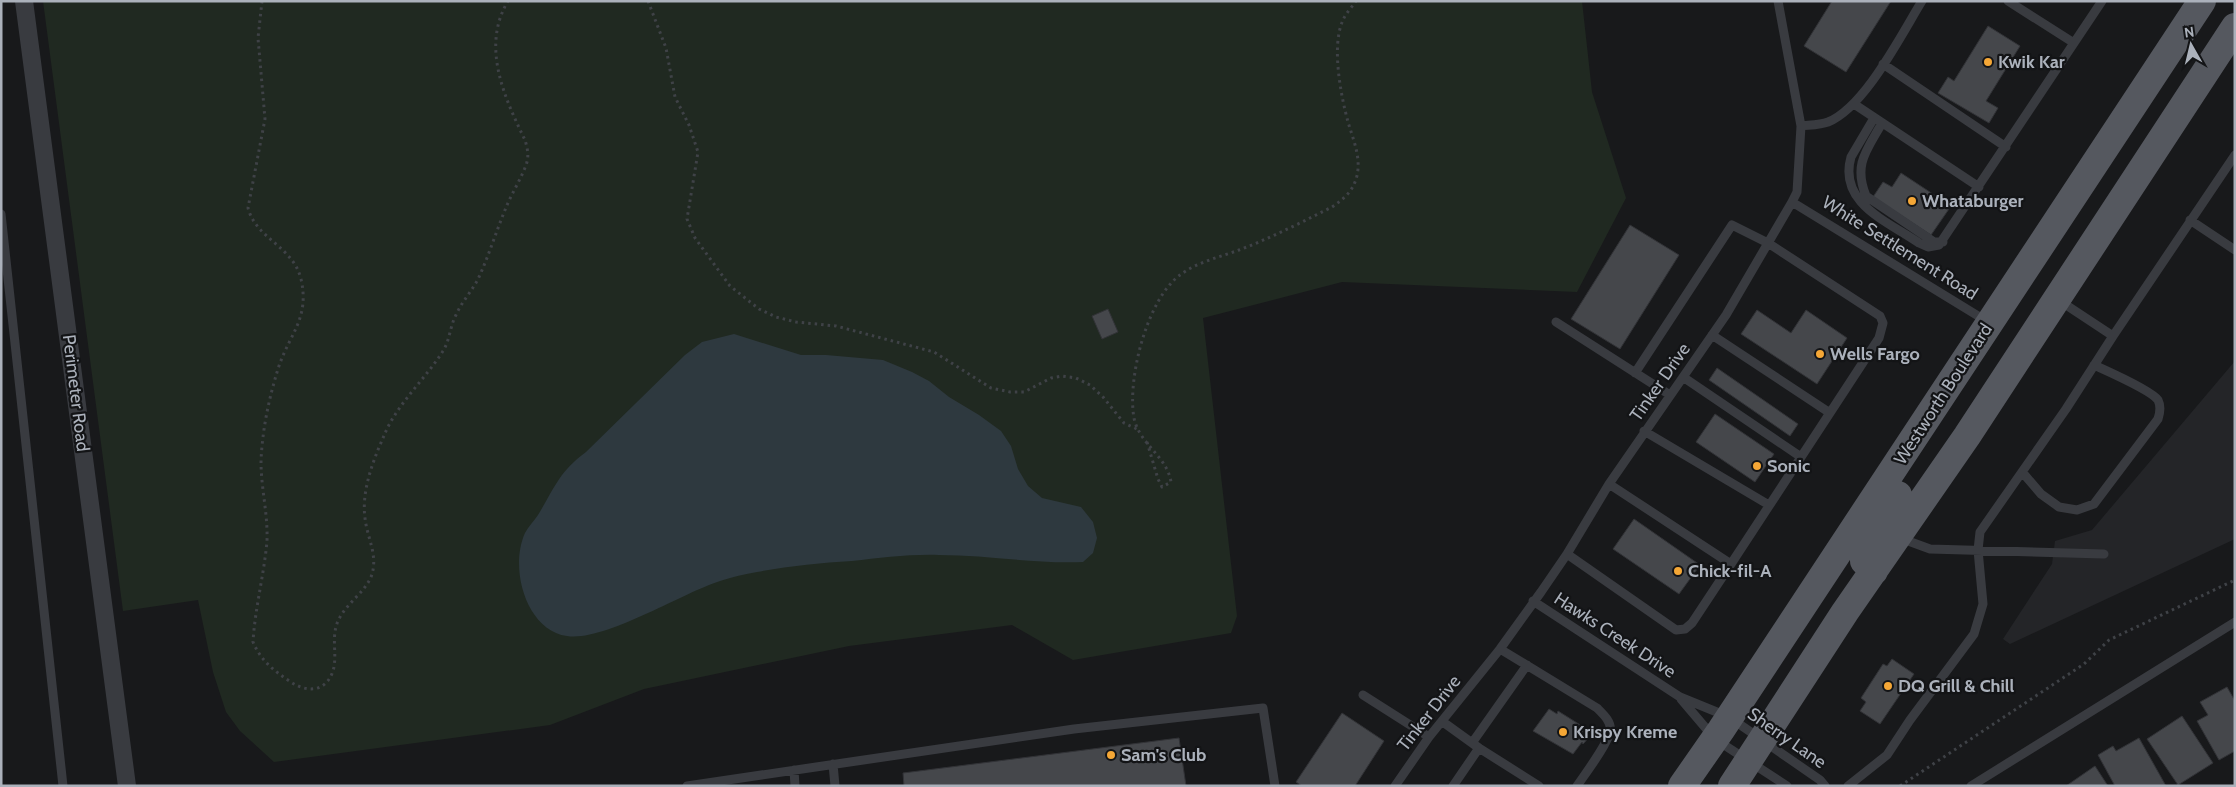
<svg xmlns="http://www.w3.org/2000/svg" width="2236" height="787" viewBox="0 0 2236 787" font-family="Cabin,sans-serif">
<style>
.built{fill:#242528}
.green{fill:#202921}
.water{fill:#2e393f}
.building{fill:#45474b;stroke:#323337}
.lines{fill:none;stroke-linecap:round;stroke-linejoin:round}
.path{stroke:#3f4247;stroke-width:3;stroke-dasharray:2.5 4;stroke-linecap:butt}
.lane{stroke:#393b40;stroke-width:9}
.street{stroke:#393b40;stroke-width:18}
.primary{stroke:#55585f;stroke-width:28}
.poi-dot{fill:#f5a736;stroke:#131416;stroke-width:2}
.labels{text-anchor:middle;stroke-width:4.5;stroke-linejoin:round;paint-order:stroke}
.poi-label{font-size:18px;font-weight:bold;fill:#abb1bb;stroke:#131416;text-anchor:start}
.street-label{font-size:18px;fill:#abb1bb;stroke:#131416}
</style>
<rect width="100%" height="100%" fill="#18191b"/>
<path class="built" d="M2235,361v178l-225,105 -7,-5 49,-75 3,-23 37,-11z"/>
<path class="green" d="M43,1h1539l10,91 34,106 -49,94 -235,-10 -139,36 34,298 -6,17 -158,27 -61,-35 -163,21 -205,43 -94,36 -276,37 -34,-31 -14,-19 -13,-40 -15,-72 -75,11z"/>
<path class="water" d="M734,334l67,21h25l57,5 29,12 17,9 20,16 30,18 22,16 10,15 7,23 10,17 14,12 39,9 12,15 4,16 -4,15 -10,9c-48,2 -96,-7 -144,-7 -29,-1 -59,3 -87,6 -32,2 -64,5 -95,11 -12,2 -25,5 -37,9 -38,12 -116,61 -153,55 -41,-6 -58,-68 -42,-103 3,-6 9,-12 13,-18 17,-28 21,-43 48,-63l99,-97 17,-13z"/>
<path class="building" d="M1832,1h59l-45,71 -42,-26z
M1988,26l32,20 -34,55 12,7 -9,15 -51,-30 10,-16 6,4z
M1901,173l50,33 -20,29 -58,-38 10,-15 9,5z
M1630,225l49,30 -59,94 -49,-30z
M1108,309l10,23 -16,7 -10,-23z
M1757,310l34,23 15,-23 41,28 -30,46 -76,-50z
M1717,368l81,56 -8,12 -81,-56z
M1715,414l59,40 -19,28 -59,-40z
M1634,519l66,46 -21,29 -66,-45z
M1892,659l22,15 -34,50 -20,-13 6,-9 -5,-4 22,-34 4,2z
M2227,687l8,14v50l-16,9 -22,-39 11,-6 -8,-13z
M1549,709l8,5 1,-3 35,22 -10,11 -1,-2 -9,12 -40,-23z
M1342,713l42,28 -29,45h-53l-6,-4z
M2182,716l31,47 -35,22 -31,-46z
M1179,738l7,48h-282l-1,-13z
M2139,738l27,48h-51l-17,-31 15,-9 3,5z
M2095,766l13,20h-42z"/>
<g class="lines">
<path class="path" d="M262,1l-4,37 7,81 -17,89c8,31 45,38 53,71 9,40 -12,55 -23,90 -9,29 -16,62 -17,93 0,26 7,52 6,79 -3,34 -12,67 -14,101 8,19 21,29 38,40 16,11 35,10 42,-11 5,-17 -3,-35 6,-52 8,-16 25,-26 32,-42 8,-21 -4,-39 -6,-59 -4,-29 10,-62 21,-87 14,-30 40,-53 57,-80 7,-11 7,-25 13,-36 6,-14 17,-25 23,-38 10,-22 17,-45 26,-67 6,-16 17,-32 22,-48 2,-8 0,-15 -2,-22 -21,-43 -44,-94 -17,-139
M648,1l18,47 9,49 14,28 9,27 -11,67 8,19 35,48 29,23 17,8 20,5 40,4 98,26 57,36 19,4h14l27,-14 11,-2 14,2 14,7 13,12 21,26 13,6
M1147,442l11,37 4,8 9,-5c-4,-26 -32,-38 -37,-64 -7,-39 13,-119 46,-143 17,-13 40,-18 59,-25 32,-12 63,-28 93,-43 10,-7 19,-14 23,-25 8,-20 -1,-40 -7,-60 -7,-26 -17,-76 -5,-102 3,-7 9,-13 13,-19
M1900,786l184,-122 25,-24 126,-60"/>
<path class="lane" d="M2008,1l66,42
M1883,64l123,83
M1854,104l125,83
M1874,118l-23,39c-13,46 36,64 68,86l9,4 11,-2 163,-244
M1882,123c-15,27 -29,41 -16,73l68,46h9
M1801,126c8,-1 19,-1 27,-4 37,-15 73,-87 94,-121
M1792,202l196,120
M1,214l62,572
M2190,220l45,30
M1556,322l114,73
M1712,335l118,78
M2113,336l122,-181
M1635,373l97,-148 36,18 112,73 3,7 -4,15 -148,226
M1683,377l118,80
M1644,431l125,74
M2023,473l18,21 18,13 18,3 17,-6 64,-85c2,-6 3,-13 0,-19 -7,-10 -51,-29 -64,-35
M1900,538l30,11 174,5
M1567,554l109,76 9,-1 7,-6 39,-59 -122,-80
M1533,601l147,96 49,20 91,63 5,6
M1500,649l97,59c6,6 15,14 13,23 -2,13 -25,43 -33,55
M1363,695l66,42
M1681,699l34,40 72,47
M1443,722l36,26 -26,38
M1472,743l55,-78
M1479,748l60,38
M833,764l2,22
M794,770l1,16
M687,786l387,-57 189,-21 12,78
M1395,786l34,-49 71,-88 41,-57 26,-38 42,-70 117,-169 66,-113 5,-10 4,-66 -23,-125
M1848,786l39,-31 23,-35 64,-86 9,-30 -5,-54 2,-18 86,-123 47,-73 -53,-35
M1971,786l264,-164"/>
<path class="street" d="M24,1l103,785"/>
<path class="primary" d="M1874,571l-10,-10v-11l34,-55
M1682,786l39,-56 481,-729
M1732,786l113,-174 122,-176 268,-409"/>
</g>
<g class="poi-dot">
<circle cx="1988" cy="62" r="5"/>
<circle cx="1912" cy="201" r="5"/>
<circle cx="1820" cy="354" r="5"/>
<circle cx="1757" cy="466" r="5"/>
<circle cx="1678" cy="571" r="5"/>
<circle cx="1888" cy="686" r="5"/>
<circle cx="1563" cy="732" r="5"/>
<circle cx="1111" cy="755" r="5"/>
</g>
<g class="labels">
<g class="poi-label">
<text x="1998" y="68">Kwik Kar</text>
<text x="1922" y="207">Whataburger</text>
<text x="1830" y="360">Wells Fargo</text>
<text x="1767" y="472">Sonic</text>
<text x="1688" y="577">Chick-fil-A</text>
<text x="1898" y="692">DQ Grill &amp; Chill</text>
<text x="1573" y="738">Krispy Kreme</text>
<text x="1121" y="761">Sam's Club</text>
</g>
<g class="street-label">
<text transform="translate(1900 248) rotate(32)" y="6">White Settlement Road</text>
<text transform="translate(1660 382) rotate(-55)" y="6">Tinker Drive</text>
<text transform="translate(76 393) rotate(83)" y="6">Perimeter Road</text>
<text transform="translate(1943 394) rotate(-57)" y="6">Westworth Boulevard</text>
<text transform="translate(1615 635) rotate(33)" y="6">Hawks Creek Drive</text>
<text transform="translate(1429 713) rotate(-52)" y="6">Tinker Drive</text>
<text transform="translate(1787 738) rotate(35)" y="6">Sherry Lane</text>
</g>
</g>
<rect width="2236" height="787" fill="none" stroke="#abb1bb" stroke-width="5"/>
<g transform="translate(2191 45) rotate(352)" stroke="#131416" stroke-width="4" paint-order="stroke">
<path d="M0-4L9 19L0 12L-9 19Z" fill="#abb1bb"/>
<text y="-8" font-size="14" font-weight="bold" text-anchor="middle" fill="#abb1bb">N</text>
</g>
</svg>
